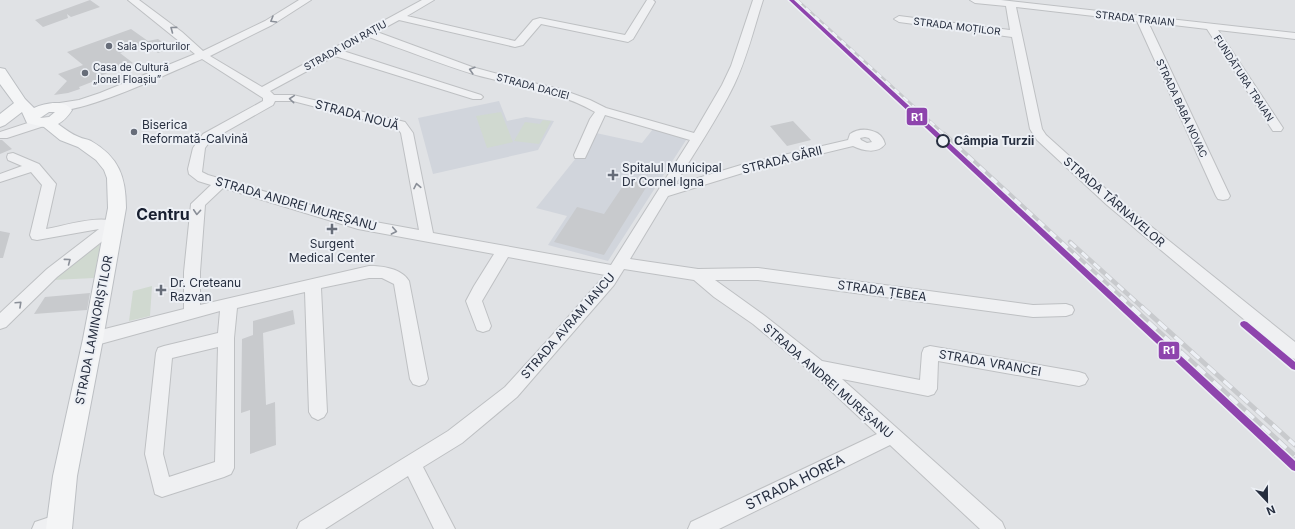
<svg xmlns="http://www.w3.org/2000/svg" width="1295" height="529" viewBox="0 0 1295 529" font-family="Inter,sans-serif">
<style>
.built{fill:#d1d5dc}
.green{fill:#d0d9d0}
.building{fill:#c8cacd}
.lines{fill:none;stroke-linecap:round;stroke-linejoin:round}
.minor-casing{stroke:#bec0c3;stroke-width:2}
.major-casing{stroke:#bcbfc3;stroke-width:2}
.minor{fill:#eff0f2;fill-rule:evenodd}
.major{fill:#f4f5f6;fill-rule:evenodd}
.rail-far2-casing{stroke:#c8cacd;stroke-width:3}
.rail-far1-casing{stroke:#c8cacd;stroke-width:4.5}
.rail-casing{stroke:#c8cacd;stroke-width:5}
.rail-far2{stroke:#edf0f5;stroke-width:2;stroke-dasharray:6;stroke-linecap:butt}
.rail-far1{stroke:#edf0f5;stroke-width:3;stroke-dasharray:8;stroke-linecap:butt}
.rail{stroke:#edf0f5;stroke-width:3.5;stroke-dasharray:11;stroke-linecap:butt}
.rail-1-casing{stroke:#edf0f5;stroke-width:3}
.rail-1{fill:#8e44ad;fill-rule:evenodd}
.oneway{stroke:#8a8f98}
.poi-dot{fill:#676d79;stroke:#edf0f5;stroke-width:1.5}
.stop-dot{fill:#edf0f5;stroke:#262e3f;stroke-width:2}
.labels{text-anchor:middle;stroke-width:4;stroke-linejoin:round;paint-order:stroke}
.far-street-label{font-size:10px;fill:#262e3f;stroke:#edf0f5}
.far-poi-label{font-size:10px;fill:#262e3f;stroke:#edf0f5;text-anchor:start}
.street-label{font-size:12px;fill:#262e3f;stroke:#edf0f5}
.poi-label{font-size:12px;fill:#262e3f;stroke:#edf0f5;text-anchor:start}
.stop-label{font-size:12px;font-weight:bold;fill:#262e3f;stroke:#edf0f5;text-anchor:start}
.near-street-label{font-size:14px;fill:#262e3f;stroke:#edf0f5}
.district-label{font-size:16px;font-weight:bold;fill:#181f30;stroke:#edf0f5}
.line-badge{stroke:#edf0f5;stroke-width:1.5}
.badge-label{font-size:11px;text-anchor:middle;font-weight:bold;fill:#fff}
</style>
<rect width="100%" height="100%" fill="#e0e2e5"/>
<path class="built" d="M499,101l8,20 19,-4 28,4 -16,29 -105,24 -15,-56z
M653,129l35,8 -80,124 -60,-16 19,-29 -31,-8 60,-75 46,10z"/>
<path class="green" d="M501,112l12,30 -26,6 -11,-32z
M543,120l8,1 -12,23 -25,-3 11,-19 15,2z
M99,243l1,3 -6,32 -41,2 13,-13z
M152,286l-2,30 -21,5 4,-30z"/>
<path class="building" d="M90,0l10,7 -29,10 -4,-3 1,4 -25,9 -8,-7z
M131,29l17,12 10,-2 13,9 -13,5 -13,-9 -25,9 13,10 -33,13 2,2 -23,9 1,2 -12,4 -14,2 13,-14 -9,-7 25,-9 -16,-13z
M793,121l18,19 -24,6 -17,-20z
M0,140h2l10,9 -12,5z
M629,177l16,4 -2,3 4,2 -43,69 -50,-13 23,-35 27,7z
M0,231l10,2 -7,25h-3z
M90,293l-3,17 -53,4 11,-17z
M293,310l2,14 -32,9 3,72 9,-3 1,43 -26,9v-44l-9,3 1,-74 11,-4v-14z"/>
<g class="lines">
<defs>
<path id="minor" d="M128,0h11l43,32 21,19 62,-30 34,-21h12l-39,25 -62,31 52,31 160,-87h12l-27,16 108,25 18,-21 7,-2 85,17 22,-35h6l2,2 -22,37 -5,3 -87,-18 -18,21 -8,2 -116,-27 -22,12 95,35 44,12 44,10 30,11 16,8 88,25 28,-48 9,-19 22,-66h10c-9,28 -16,58 -29,85 -17,35 -39,66 -59,100l66,-20 107,-25 2,-6c11,-8 32,-5 35,10 -7,10 -22,7 -32,2l-104,25 -81,25 -38,63 68,10 60,-1 275,37 33,-1 6,2 2,4 -2,4 -6,2 -33,1 -275,-37h-43l50,36 57,45 98,19 2,-27 2,-5 6,-2 149,26 6,2 3,5 -3,5 -6,2 -141,-25 -1,28 -3,5 -6,2 -86,-17 160,143 3,7h-25l-90,-84 -171,84h-31l3,-7 186,-88 -66,-62 -58,-48 -39,-27 -20,-17 -70,-11 -10,16 -97,112 -55,46 -39,24 32,62h-21l-26,-53 -83,53h-28l3,-7 148,-91 57,-44 42,-46 58,-66 -97,-18 -26,44 9,25 -2,4 -6,2 -6,-2 -11,-29 8,-15 20,-32 -136,-25 -135,-41 -18,17 -5,67v33l169,-39c13,0 32,2 40,15l19,98 -3,5 -6,2 -6,-2 -3,-5 -16,-95 -12,-6h-13l-48,10 6,124 -3,5 -6,3 -6,-3 -3,-5 -4,-120 -68,16 -3,30v130l-3,6 -7,3 -62,20 -7,-3 -10,-40 11,-101 2,-5 6,-2 54,-13 2,-22 -127,35 -6,-2 -2,-5 2,-5 6,-2 91,-23v-37l7,-68 20,-19 -13,-4 -9,-7 -1,-5 5,-21 10,-14 60,-33v-3l-61,-39c-29,12 -123,57 -149,51l-2,-3 2,-3 26,-4 21,-7 95,-39zM369,37c36,13 71,27 107,38 40,11 83,16 119,37l-5,7 -16,36 1,3h10l20,-43 85,25 -79,125 -178,-32 -20,-100 -8,-11 -112,-27h-19l-4,-4 65,-35 138,43h8l2,-2 -2,-2 -138,-44zM275,101h18l104,27 4,5 18,97 -60,-11 -151,-44 -6,-3 3,-24 6,-8 62,-35zM865,137l4,1 3,4 -5,1 -6,-3 -1,-2zM218,347l-3,115 -46,15 -6,-23 9,-96z
M970,0h31l294,33v6l-77,-9 65,98 -2,3h-8l-2,-3 -64,-99 -59,-7 82,174 -2,3 -5,1 -5,-1 -2,-3 -79,-175 -121,-14 26,122 4,6 71,64 178,143v17l-6,-2 -182,-152 -70,-65 -7,-11 -18,-92 -113,-15 -5,-3 5,-3 111,14 -4,-24 -31,-3z
M40,119l4,1 2,3 -2,3 -37,12h-7v-6z
M13,153l26,11 17,20 -10,45c23,-4 50,-14 73,-7l2,3 -2,3 -62,49 -51,50 -6,2v-16l47,-44 52,-40 -62,11 -5,-1 -2,-4 12,-50 -11,-13 -31,10v-8l22,-8 -14,-6 -1,-3 1,-3z
M59,514l7,3 3,7 -2,5h-35l3,-7z"/>
<path id="major" d="M0,68l5,1 20,30 9,9c11,-5 30,-9 38,2 -4,6 -7,10 -14,14 7,5 13,10 21,13 4,2 8,2 12,4 28,16 35,36 35,67l-23,131 -26,137 -5,53h-26l7,-53 30,-137 25,-131 -1,-30 -3,-8 -8,-10 -18,-13 -18,-7 -16,-13 -17,-4 -5,-11 -17,13 -5,2v-13l14,-11 -14,-19zM49,112h6l-6,5 -9,1z"/>
</defs>
<use href="#minor" class="minor-casing"/>
<use href="#major" class="major-casing"/>
<use href="#minor" class="minor"/>
<use href="#major" class="major"/>
<defs>
<path id="rail-far2" d="M797,0l148,135"/>
<path id="rail-far1" d="M944,134l189,174
M1070,242l73,66"/>
<path id="rail" d="M1132,307l163,149
M1142,307l153,138
M1244,324l51,43"/>
</defs>
<use href="#rail-far2" class="rail-far2-casing"/>
<use href="#rail-far1" class="rail-far1-casing"/>
<use href="#rail" class="rail-casing"/>
<use href="#rail-far2" class="rail-far2"/>
<use href="#rail-far1" class="rail-far1"/>
<use href="#rail" class="rail"/>
<defs>
<path id="rail-1" d="M789,0h5l501,461v10l-3,-1z
M1244,321l3,1 48,40v8l-3,-1 -51,-43 -1,-2 1,-2z"/>
</defs>
<use href="#rail-1" class="rail-1-casing"/>
<use href="#rail-1" class="rail-1"/>
</g>
<defs><path id="oneway-chevron" d="M-2-3.5L2.5 0L-2 3.5" fill="none" stroke-width="1.6" stroke-linecap="round" stroke-linejoin="round"/></defs>
<g class="oneway">
<use href="#oneway-chevron" transform="translate(273 20) rotate(150)"/>
<use href="#oneway-chevron" transform="translate(173 29) rotate(-143)"/>
<use href="#oneway-chevron" transform="translate(472 70) rotate(-163)"/>
<use href="#oneway-chevron" transform="translate(292 99) rotate(-175)"/>
<use href="#oneway-chevron" transform="translate(417 186) rotate(-101)"/>
<use href="#oneway-chevron" transform="translate(197 212) rotate(94)"/>
<use href="#oneway-chevron" transform="translate(394 231) rotate(11)"/>
<use href="#oneway-chevron" transform="translate(68 261) rotate(-37)"/>
<use href="#oneway-chevron" transform="translate(19 304) rotate(-43)"/>
</g>
<g class="poi-dot">
<circle cx="109" cy="46" r="4"/>
<circle cx="85" cy="73" r="4"/>
<circle cx="134" cy="132" r="4"/>
<path d="M611 169h4v4h4v4h-4v4h-4v-4h-4v-4h4z"/>
<path d="M330 223h4v4h4v4h-4v4h-4v-4h-4v-4h4z"/>
<path d="M159 284h4v4h4v4h-4v4h-4v-4h-4v-4h4z"/>
</g>
<circle class="stop-dot" cx="943" cy="141" r="6"/>
<g class="labels">
<g class="far-street-label">
<text transform="translate(1135 18) rotate(6)" y="4">STRADA TRAIAN</text>
<text transform="translate(957 26) rotate(7)" y="4">STRADA MOȚILOR</text>
<text transform="translate(345 45) rotate(-29)" y="4">STRADA ION RAȚIU</text>
<text transform="translate(1244 78) rotate(57)" y="4">FUNDĂTURA TRAIAN</text>
<text transform="translate(533 86) rotate(15)" y="4">STRADA DACIEI</text>
<text transform="translate(1182 108) rotate(65)" y="4">STRADA BABA NOVAC</text>
</g>
<g class="far-poi-label">
<text x="117" y="50">Sala Sporturilor</text>
<text x="93" y="71">Casa de Cultură<tspan x="93" dy="12">„Ionel Floașiu”</tspan></text>
</g>
<g class="street-label">
<text transform="translate(357 115) rotate(15)" y="4">STRADA NOUĂ</text>
<text transform="translate(782 160) rotate(-14)" y="4">STRADA GĂRII</text>
<text transform="translate(1114 202) rotate(41)" y="4">STRADA TÂRNAVELOR</text>
<text transform="translate(296 204) rotate(16)" y="4">STRADA ANDREI MUREȘANU</text>
<text transform="translate(882 291) rotate(8)" y="4">STRADA ȚEBEA</text>
<text transform="translate(568 326) rotate(-49)" y="4">STRADA AVRAM IANCU</text>
<text transform="translate(94 330) rotate(-79)" y="4">STRADA LAMINORIȘTILOR</text>
<text transform="translate(990 363) rotate(10)" y="4">STRADA VRANCEI</text>
<text transform="translate(828 381) rotate(41)" y="4">STRADA ANDREI MUREȘANU</text>
</g>
<g class="poi-label">
<text x="142" y="129">Biserica<tspan x="142" dy="14">Reformată-Calvină</tspan></text>
<text x="622" y="172">Spitalul Municipal<tspan x="622" dy="14">Dr Cornel Igna</tspan></text>
<text x="332" y="248" text-anchor="middle">Surgent<tspan x="332" dy="14">Medical Center</tspan></text>
<text x="170" y="287">Dr. Creteanu<tspan x="170" dy="14">Razvan</tspan></text>
</g>
<g class="stop-label">
<text x="954" y="145">Câmpia Turzii</text>
</g>
<g class="near-street-label">
<text transform="translate(795 482) rotate(-26)" y="5">STRADA HOREA</text>
</g>
<g class="district-label">
<text x="163" y="220">Centru</text>
</g>
</g>
<g class="line-badge">
<rect x="906" y="107" width="22" height="19" rx="4" fill="#8e44ad"/>
<rect x="1158" y="341" width="22" height="19" rx="4" fill="#8e44ad"/>
</g>
<g class="badge-label">
<text x="917" y="121">R1</text>
<text x="1169" y="354">R1</text>
</g>
<g transform="translate(1267 501) rotate(158)" stroke="#edf0f5" stroke-width="3" paint-order="stroke">
<path d="M0-3L7 15L0 10L-7 15Z" fill="#262e3f"/>
<text y="-6" font-size="11" font-weight="bold" text-anchor="middle" fill="#262e3f">N</text>
</g>
</svg>
